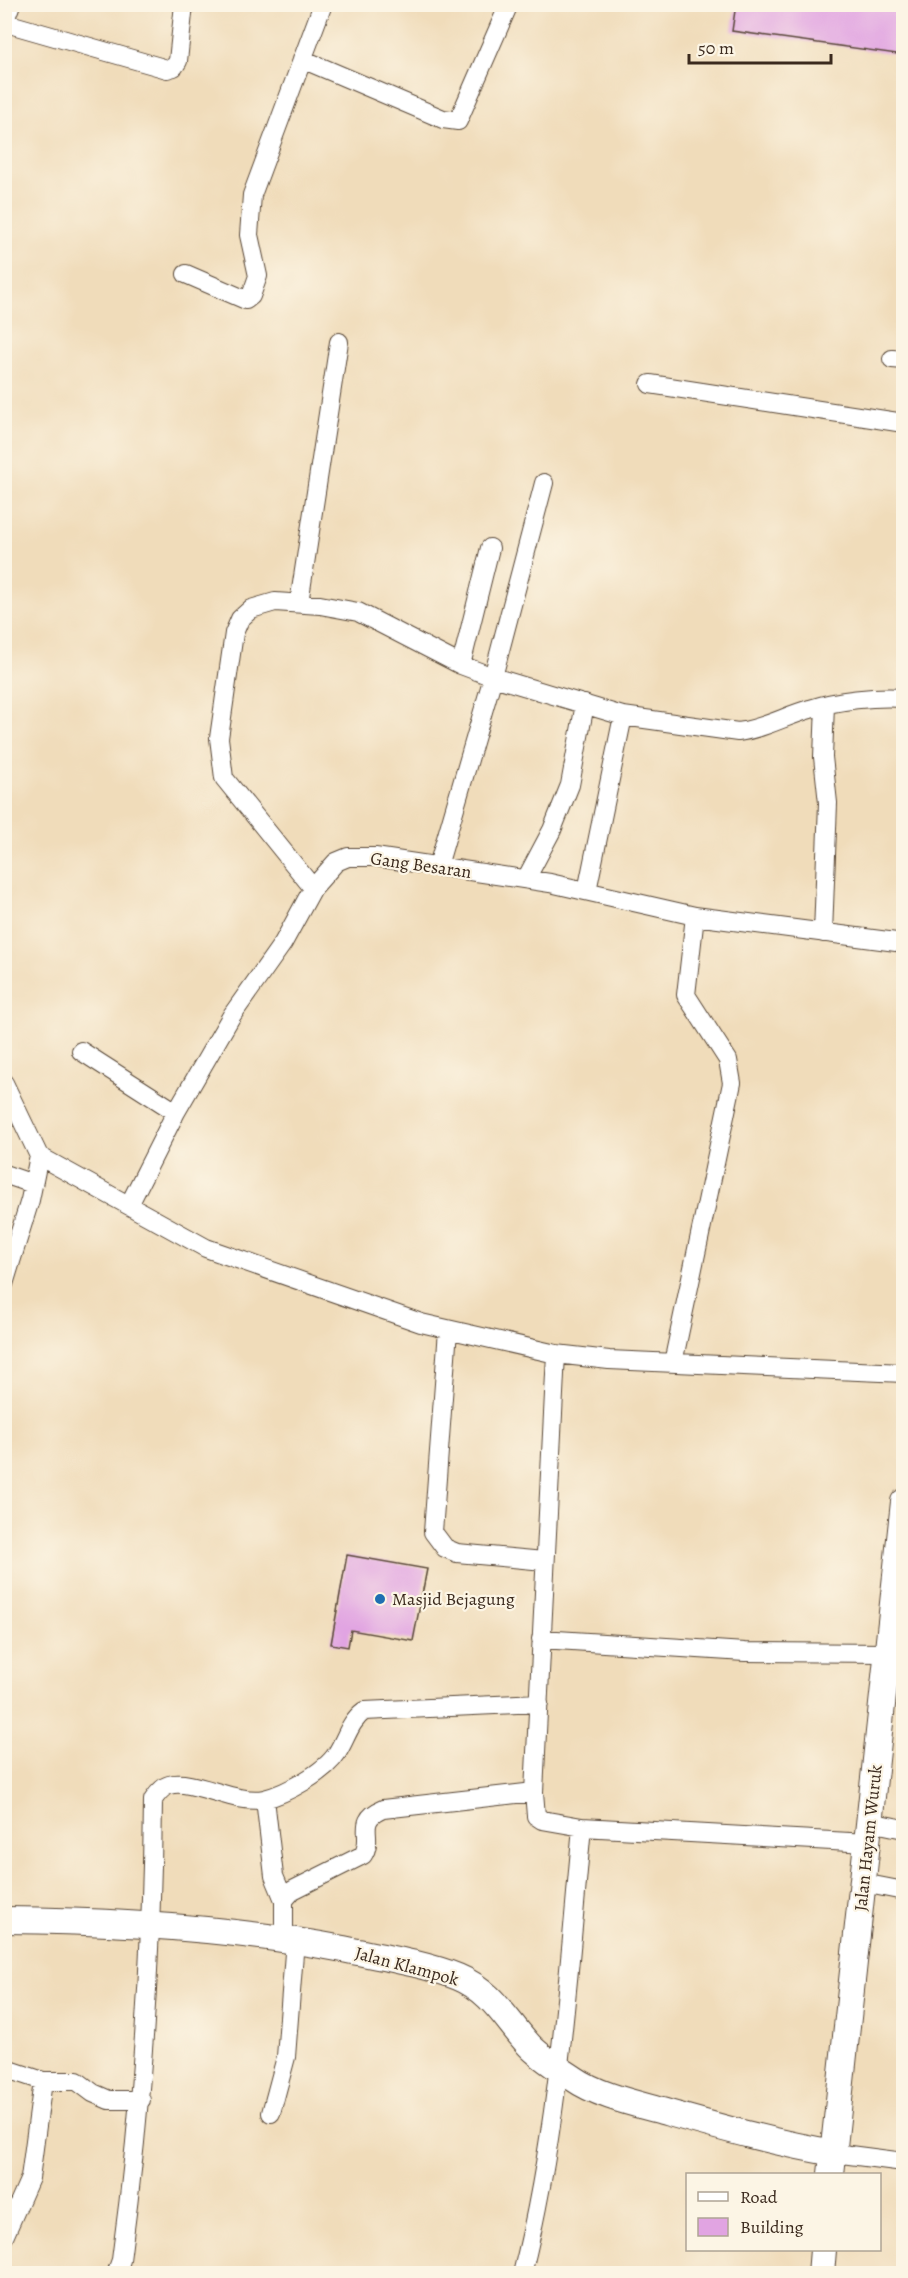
<svg xmlns="http://www.w3.org/2000/svg" width="908" height="2278" viewBox="0 0 908 2278" font-family="Alegreya,serif">
<style>
.building{fill:#e1a4e2}
.lines{fill:none;stroke-linecap:round;stroke-linejoin:round}
.street-casing{stroke:#564535;stroke-width:20}
.secondary-casing{stroke:#564535;stroke-width:28}
.street{stroke:#fff;stroke-width:18}
.secondary{stroke:#fff;stroke-width:26}
.poi-dot{fill:#1f6fb2;stroke:#fcf5e5;stroke-width:2}
.labels{text-anchor:middle;stroke-width:4.5;stroke-linejoin:round;paint-order:stroke}
.street-label{font-size:18px;fill:#3b2a1e;stroke:#fcf5e5}
.poi-label{font-size:18px;fill:#3b2a1e;stroke:#fcf5e5;text-anchor:start}
</style>
<rect width="100%" height="100%" fill="#fcf5e5"/>
<filter id="ink" filterUnits="userSpaceOnUse"><feTurbulence type="fractalNoise" baseFrequency=".0167" numOctaves="2"/><feDisplacementMap in="SourceGraphic" scale="12" xChannelSelector="R" yChannelSelector="G"/><feConvolveMatrix kernelMatrix="1 2 1 2 8 2 1 2 1" color-interpolation-filters="sRGB"/></filter>
<filter id="wash" filterUnits="userSpaceOnUse"><feTurbulence type="fractalNoise" baseFrequency=".008" numOctaves="4" result="noise"/><feDisplacementMap in="SourceGraphic" scale="24" xChannelSelector="R" yChannelSelector="G"/><feGaussianBlur stdDeviation="1.35" result="paint"/><feColorMatrix in="noise" values="0 0 0 0 0 0 0 0 0 0 0 0 0 0 0 0 0 1.4 0 .05"/><feComposite in="paint" operator="in"/></filter>
<g filter="url(#wash)">
<rect width="100%" height="100%" fill="#f0dcba"/>
<g id="blocks">
<path class="building" d="M736,4h168v51l-172,-24z
M347,1555l80,14 -14,72 -62,-11 -3,17 -17,-3z"/>
</g>
</g>
<g filter="url(#ink)">
<use href="#blocks" fill-opacity="0" stroke="#564535" stroke-width="1.5"/>
<g class="lines">
<defs>
<path id="street" d="M4,23l7,-19
M6,23l161,46 7,-2 4,-6 6,-57
M302,59l141,60 15,2 51,-117
M186,274l60,26 5,-4 7,-20 -9,-41 3,-40 71,-191
M892,359l12,1
M650,384l254,39
M299,603l40,-261
M461,665l29,-117
M438,866l55,-189 51,-194
M526,879l26,-49 18,-45 15,-81
M313,888l-89,-110 -5,-40 15,-105 6,-14 11,-10 24,-7 45,3 38,7 103,53 32,12 130,39 115,16c25,-3 47,-16 72,-23 27,-9 65,-13 94,-11
M587,891l36,-175
M823,933l5,-130 -5,-46 2,-52
M81,1051l95,61
M4,1083l35,73 167,92 215,75 135,31 53,6 295,13
M4,1174l29,10
M129,1205l47,-93 56,-97 51,-72 30,-55 23,-26 12,-5h27l175,26 145,33 209,27
M4,1284l26,-84 9,-44
M448,1330l-15,202 12,16 12,5 87,8
M556,1354l-22,438 2,24 6,4 40,7 286,16
M673,1363l59,-280 -4,-23 -42,-65 9,-79
M541,1639l204,13 143,1
M265,1799l9,77 10,24
M870,1822l34,7
M863,1883l41,8
M284,1938v-38l9,-10 70,-35c12,-18 -9,-34 20,-46l151,-17
M4,2068l39,13h34l16,12 16,7h32
M271,2113l15,-56 9,-117
M834,2153l70,9
M4,2237l26,-59 13,-97
M116,2274l5,-14c21,-153 31,-305 32,-460 4,-6 9,-13 16,-15 24,-7 67,20 95,14 22,-5 61,-27 73,-46 9,-14 13,-32 27,-42l175,-8
M522,2274c37,-146 46,-298 60,-447"/>
<path id="secondary" d="M4,1920c115,1 227,8 339,29 38,8 79,14 115,28 34,14 48,43 71,68 12,13 29,23 44,33 24,17 60,25 89,33 57,16 113,32 172,42
M831,2174l73,-672
M821,2274l2,-24"/>
</defs>
<use href="#street" class="street-casing"/>
<use href="#secondary" class="secondary-casing"/>
<use href="#street" class="street"/>
<use href="#secondary" class="secondary"/>
</g>
</g>
<circle class="poi-dot" cx="380" cy="1599" r="6"/>
<g class="labels">
<g class="street-label">
<text transform="translate(421 865) rotate(8)" y="6">Gang Besaran</text>
<text transform="translate(868 1838) rotate(-84)" y="6">Jalan Hayam Wuruk</text>
<text transform="translate(407 1966) rotate(15)" y="6">Jalan Klampok</text>
</g>
<g class="poi-label">
<text x="392" y="1605">Masjid Bejagung</text>
</g>
</g>
<rect width="908" height="2278" fill="none" stroke="#fcf5e5" stroke-width="24"/>
<rect x="686" y="2173" width="195" height="78" fill="#fcf5e5" stroke="#afa495" stroke-width="1.5"/>
<rect x="698" y="2192" width="30" height="9" fill="#ffffff" stroke="#afa495" stroke-width="1.5"/>
<text x="740" y="2203" font-size="18" fill="#3b2a1e">Road</text>
<rect x="698" y="2218" width="30" height="18" fill="#e1a4e2" stroke="#afa495" stroke-width="1.5"/>
<text x="740" y="2233" font-size="18" fill="#3b2a1e">Building</text>
<path d="M689 54v9h142v-9" fill="none" stroke="#3b2a1e" stroke-width="3"/>
<text x="698" y="54" font-size="18" fill="#3b2a1e" stroke="#fcf5e5" stroke-width="4.5" paint-order="stroke">50 m</text>
</svg>
